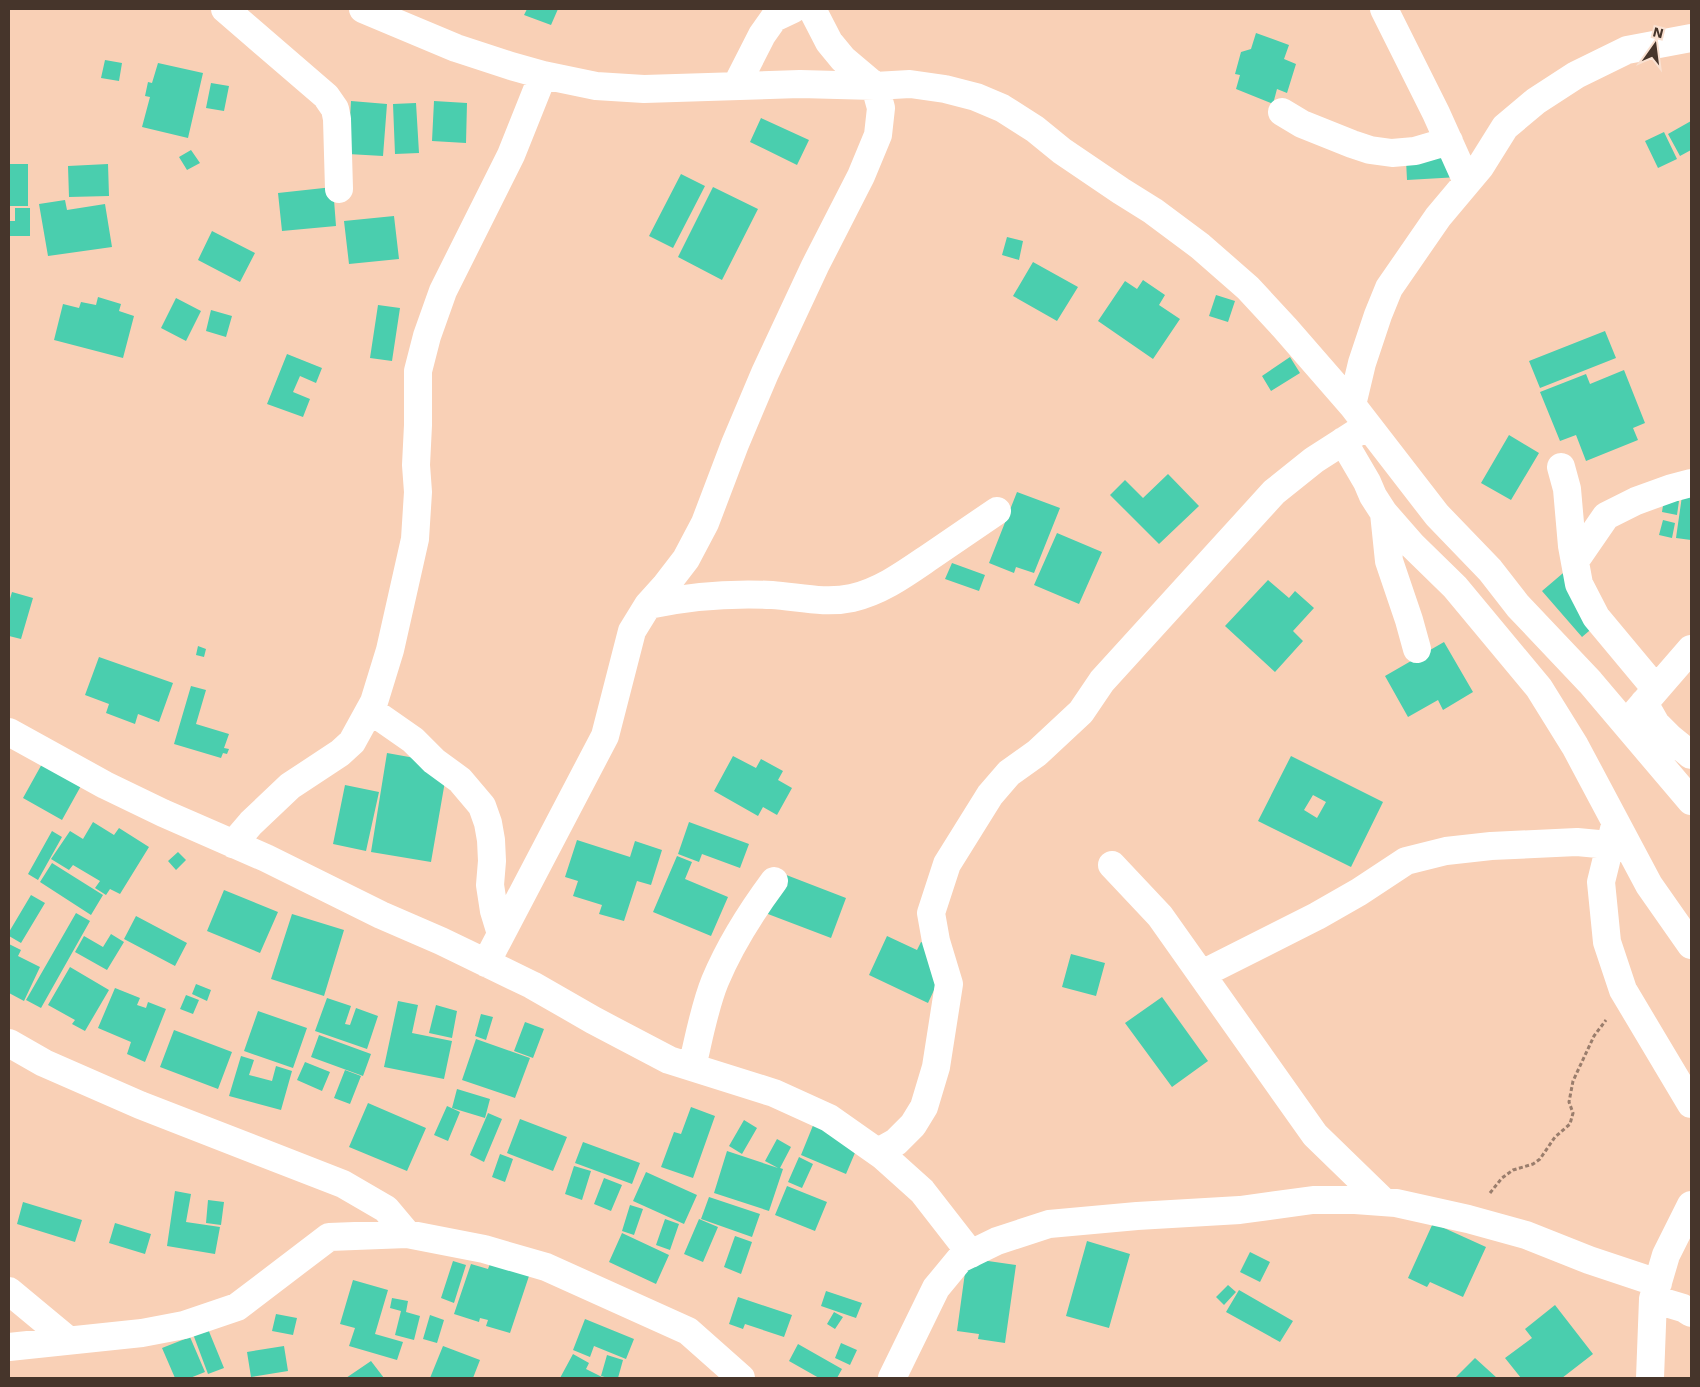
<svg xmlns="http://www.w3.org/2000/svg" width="1700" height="1387" viewBox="0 0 1700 1387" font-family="'Work Sans',sans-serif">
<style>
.building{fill:#4aceae;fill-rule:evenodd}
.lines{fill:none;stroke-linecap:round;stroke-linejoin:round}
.path{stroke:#9a7d6c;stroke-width:3;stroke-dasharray:4 2.5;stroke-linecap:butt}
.street{stroke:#fff;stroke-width:28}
</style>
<rect width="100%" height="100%" fill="#f9d0b6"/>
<path class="building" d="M527,9h31l-7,16 -27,-10z
M1256,33l33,12 -5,14 12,5 -9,29 -10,-4 -4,15 -37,-15 4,-14 -5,-1 6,-22 10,-3z
M105,60l17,3 -3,18 -18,-3z
M158,63l45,10 -15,65 -46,-11 8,-30 -5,-1 3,-14 4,1z
M211,83l18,3 -5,25 -18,-3z
M351,101l36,3 -4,52 -35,-2z
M434,101l33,2 -1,40 -34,-2z
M416,103l3,50 -24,1 -2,-50z
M761,118l48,22 -12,25 -47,-23z
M1691,121v29l-11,6 -12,-22z
M1664,132l13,27 -19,9 -13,-27z
M191,150l9,13 -13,7 -8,-13z
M1448,157l11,20 -52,3 -1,-20z
M9,164h19v42h-19z
M108,164l1,32 -40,1 -1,-31z
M681,174l24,12 -32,62 -24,-12z
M333,187l3,39 -54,5 -4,-38z
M713,187l45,22 -36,71 -44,-23z
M65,200l2,10 38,-6 7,43 -64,9 -9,-52z
M15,208h15v28h-21v-15h6z
M394,216l5,43 -50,5 -5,-43z
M212,231l43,22 -15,29 -42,-22z
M1007,237l16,4 -4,19 -17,-5z
M1033,262l45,25 -21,34 -44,-25z
M1143,280l22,15 -6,10 21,14 -27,40 -55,-38 27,-40 12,8z
M1216,295l19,6 -7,21 -19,-6z
M98,297l23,7 -2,7 15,5 -11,42 -69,-18 9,-36 16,4 2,-6 15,3z
M176,298l25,13 -15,30 -25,-13z
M378,305l22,3 -8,53 -22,-3z
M211,310l21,6 -6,21 -20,-6z
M1605,331l11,27 -76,30 -11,-27z
M287,354l35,14 -6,15 -16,-7 -7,16 17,7 -7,18 -36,-13z
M1290,357l10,16 -29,18 -9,-15z
M1624,370l21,53 -12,5 5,12 -52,21 -10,-26 -16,6 -20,-49 46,-18 4,10z
M1509,435l30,18 -28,47 -30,-17z
M1168,474l31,32 -40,38 -49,-49 15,-15 18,18z
M1017,492l43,16 -26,65 -18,-6 -2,6 -25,-10z
M1682,496l9,1v43l-15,-2z
M1664,499l15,2 -2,14 -15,-3z
M1663,520l12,3 -3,15 -13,-3z
M1057,533l45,19 -23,52 -45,-19z
M952,563l33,12 -6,16 -34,-12z
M1569,568l40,46 -27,23 -40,-46z
M1268,580l21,18 6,-7 19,17 -21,23 10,10 -28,31 -50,-46z
M12,592l21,6 -12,41 -12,-3v-34z
M1444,642l29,50 -30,18 -5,-10 -30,17 -23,-41z
M198,646l8,3 -2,8 -8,-2z
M99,657l74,26 -14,39 -21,-8 -3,10 -29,-11 3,-9 -24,-9z
M191,686l15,4 -10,34 33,10 -5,14 5,1 -2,5 -4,-1 -2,5 -47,-14z
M387,753l61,11 -17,98 -60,-10z
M733,756l23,12 5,-9 22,12 -5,9 14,8 -15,27 -14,-8 -5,9 -44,-25z
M1291,756l92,46 -32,65 -93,-46zM1313,795l13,7 -9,16 -13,-8z
M43,762l39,22 -20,36 -39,-22z
M345,785l34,7 -13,59 -33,-7z
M93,822l21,13 5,-7 30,19 -29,47 -10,-5 -4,6 -11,-7 5,-7 -27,-16 -4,5 -18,-11 19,-28 13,8z
M689,822l60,22 -9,24 -38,-14 -3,8 -21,-8z
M52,831l10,6 -24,43 -10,-6z
M577,840l53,17 5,-16 27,9 -11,35 -14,-4 -13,40 -25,-7 3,-9 -29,-9 5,-15 -13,-4z
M178,852l8,8 -10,10 -8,-9z
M677,856l15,6 -7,17 43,18 -17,39 -58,-24z
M52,863l51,32 -12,20 -51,-33z
M776,871l70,27 -15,40 -71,-27z
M224,890l54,22 -18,41 -53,-22z
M31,895l14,8 -24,40 -12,-7v-4z
M76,913l14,8 -49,87 -15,-8z
M292,914l52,16 -20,66 -53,-17z
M136,916l51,27 -12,23 -51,-27z
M111,934l13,8 -17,28 -32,-18 9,-16 19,11z
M887,936l30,14 4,-8 29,14 -22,47 -59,-28z
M9,944l12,6 -3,6 22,11 -16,34 -15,-8z
M1071,954l34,9 -9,33 -34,-9z
M70,967l39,23 -24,41 -13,-7 3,-4 -27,-15z
M196,984l15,6 -4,11 -15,-7z
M115,988l25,10 -3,7 9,3 2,-6 18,7 -21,53 -18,-8 4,-12 -33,-14z
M186,995l13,5 -6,14 -13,-5z
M1162,997l46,64 -36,26 -47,-64z
M327,998l24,8 -6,18 5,1 6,-17 22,8 -11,33 -52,-18z
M398,1001l20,4 -6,28 40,8 -8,38 -60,-12z
M436,1005l21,6 -5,27 -23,-5z
M258,1011l49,17 -14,40 -49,-17z
M481,1014l12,3 -7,23 -11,-4z
M525,1022l19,7 -11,29 -19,-7z
M174,1030l58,22 -14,37 -58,-22z
M319,1035l52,19 -8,22 -52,-19z
M476,1039l54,19 -15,40 -53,-18z
M241,1056l13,4 -5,15 23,6 4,-15 16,5 -11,39 -52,-14z
M305,1062l25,10 -8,19 -25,-11z
M345,1070l16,6 -11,28 -16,-6z
M457,1089l33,10 -5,19 -33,-10z
M368,1103l58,25 -19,43 -58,-24z
M447,1106l13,6 -12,29 -14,-6z
M691,1107l24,9 -22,62 -32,-11 13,-35 7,2z
M488,1113l14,6 -18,43 -14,-7z
M520,1119l47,18 -14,34 -46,-18z
M744,1120l13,8 -15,26 -13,-8z
M814,1123l46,18 -14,33 -45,-19z
M777,1139l14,8 -11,21 3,1 -14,42 -55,-18 13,-42 51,17 -13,-7z
M583,1142l57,21 -8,21 -57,-21z
M500,1154l13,5 -8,23 -13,-5z
M799,1157l14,7 -11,24 -14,-6z
M574,1166l17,5 -9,29 -17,-6z
M646,1172l51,23 -13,29 -51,-23z
M604,1178l18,7 -11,26 -17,-7z
M787,1186l40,16 -12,29 -40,-16z
M175,1191l16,3 -5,28 34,5 -5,27 -48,-8z
M709,1197l51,17 -8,23 -51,-18z
M208,1200l16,2 -3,23 -15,-2z
M23,1202l59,18 -7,22 -58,-18z
M630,1205l13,4 -9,26 -12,-4z
M665,1219l14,5 -9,26 -14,-5z
M699,1219l19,8 -15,35 -19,-8z
M115,1223l36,11 -6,20 -36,-11z
M1433,1223l53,24 -23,50 -33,-15 -3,5 -19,-9z
M622,1233l47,22 -13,29 -47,-22z
M735,1236l17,6 -11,32 -17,-7z
M1087,1241l43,13 -21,74 -43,-12z
M1250,1252l20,10 -10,20 -20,-10z
M492,1258l37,18 -19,57 -24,-7 2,-6 -8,-2 -1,4 -25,-8 17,-50 17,5z
M967,1258l49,7 -11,78 -27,-4 1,-5 -22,-3z
M453,1261l13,4 -12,38 -13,-5z
M353,1280l35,10 -13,44 28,8 -6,18 -48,-14 6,-18 -15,-4z
M1228,1285l8,7 -12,13 -8,-8z
M1239,1290l54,31 -13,21 -54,-30z
M826,1291l36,12 -6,15 -35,-12z
M738,1297l54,18 -8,22 -39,-13 -2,5 -14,-5z
M392,1298l16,3 -2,11 14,4 -6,24 -19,-5 6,-24 -11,-3z
M1555,1305l38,49 -31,24h-41l-16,-20 27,-20 -7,-9z
M834,1312l9,5 -8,12 -8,-5z
M276,1314l21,4 -4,17 -21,-4z
M430,1315l14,5 -7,23 -14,-4z
M585,1319l49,20 -8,20 -32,-13 -4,11 -17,-7z
M208,1329l16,39 -16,6 -15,-40z
M190,1337l15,35 -15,6h-15l-13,-30z
M841,1343l16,7 -7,15 -15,-7z
M798,1344l44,25 -5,9h-18l-30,-17z
M284,1346l4,25 -37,6 -4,-25z
M443,1346l37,14 -7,18h-43z
M573,1354l16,9 -3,6 18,9h-44z
M607,1355l16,5 -5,18h-10l-7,-2z
M1475,1358l22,20h-39l-2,-1z
M371,1361l13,17h-38z"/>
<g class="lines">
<path class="path" d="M1490,1193l12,-15 11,-8 20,-6 7,-5 15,-22 15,-13 3,-11 -4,-11 4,-21 21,-45 12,-16"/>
<path class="street" d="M225,9l101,87 9,13 2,10 2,70
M363,9l93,39 55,18 32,9 53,11 48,3 156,-5 75,2 35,-2 35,5 31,8 26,11 33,21 27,22 59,40 32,20 47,35 48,42 37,40 67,77 85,110 53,55 28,36 72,76 101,119
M1384,9l52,104 31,69
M736,86l26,-51 12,-17 19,-9
M1282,112l20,12 50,20 18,6 22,3 23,-2 34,-10
M1352,405l10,-42 16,-48 11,-27 49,-71 42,-50 25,-40 31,-26 40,-26 51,-25 64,-12
M1343,441l24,41 6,14 11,17 28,32 43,42 84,101 36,58 74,139 42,60
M1561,467l6,22 5,57 7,38 17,33 60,72
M1384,513l5,48 20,59 8,29
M1575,561l31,-45 30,-15 36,-13 19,-5
M648,605c42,-9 82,-12 124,-10 27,2 53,9 80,3 30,-7 54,-25 79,-42 22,-15 44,-30 66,-45
M1644,703l12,21 14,14 21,17
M370,710l43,30 21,21 26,19 22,26 6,17 3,17 1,21 -2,24 4,26 7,23
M1626,724l65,-75
M9,732l96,53 58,28 103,45 115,57 60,26 91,44 61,35 76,40 105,33 55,25 54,38 39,35 49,63
M1614,829l-13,53 6,60 16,48 68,114
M233,844l18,-21 39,-37 50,-33 12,-11 22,-40 16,-52 25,-111 3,-47 -2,-27 2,-40v-54l9,-35 16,-45 68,-136 32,-80
M1112,865l48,51 155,219 69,67
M486,963l119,-227 27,-105 16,-26 18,-20 20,-26 19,-36 30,-79 30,-71 50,-107 46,-90 17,-41 3,-27 -6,-22 -32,-27 -14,-17 -17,-33
M1202,974l115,-58 42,-24 47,-31 40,-10 45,-5 86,-4 32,3
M9,1043l35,20 96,42 203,79 43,25 21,25
M692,1067c7,-29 12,-59 23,-86 15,-36 36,-69 59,-100
M878,1152l18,-10 17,-17 11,-18 12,-40 13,-83 -13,-43 -5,-28 16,-49 43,-69 19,-22 28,-20 44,-41 21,-31 172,-189 40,-32 53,-34
M9,1291l59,49
M1653,1299l30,9 8,5
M9,1347l133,-14 42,-8 53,-18 92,-70 78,-3 77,15 62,18 142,64 53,47
M892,1378l44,-90 24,-29 37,-18 52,-17 88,-8 103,-6 73,-10h42l41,3 72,16 58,16 63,25 69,23
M1650,1378l3,-79 13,-44 25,-50"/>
</g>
<rect width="1700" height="1387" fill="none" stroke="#46352b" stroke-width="20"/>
<g transform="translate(1655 45) rotate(14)" stroke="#fae1d1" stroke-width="4" paint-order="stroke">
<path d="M0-4L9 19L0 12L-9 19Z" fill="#46352b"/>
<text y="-8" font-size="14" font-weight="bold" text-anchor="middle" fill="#46352b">N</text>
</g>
</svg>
